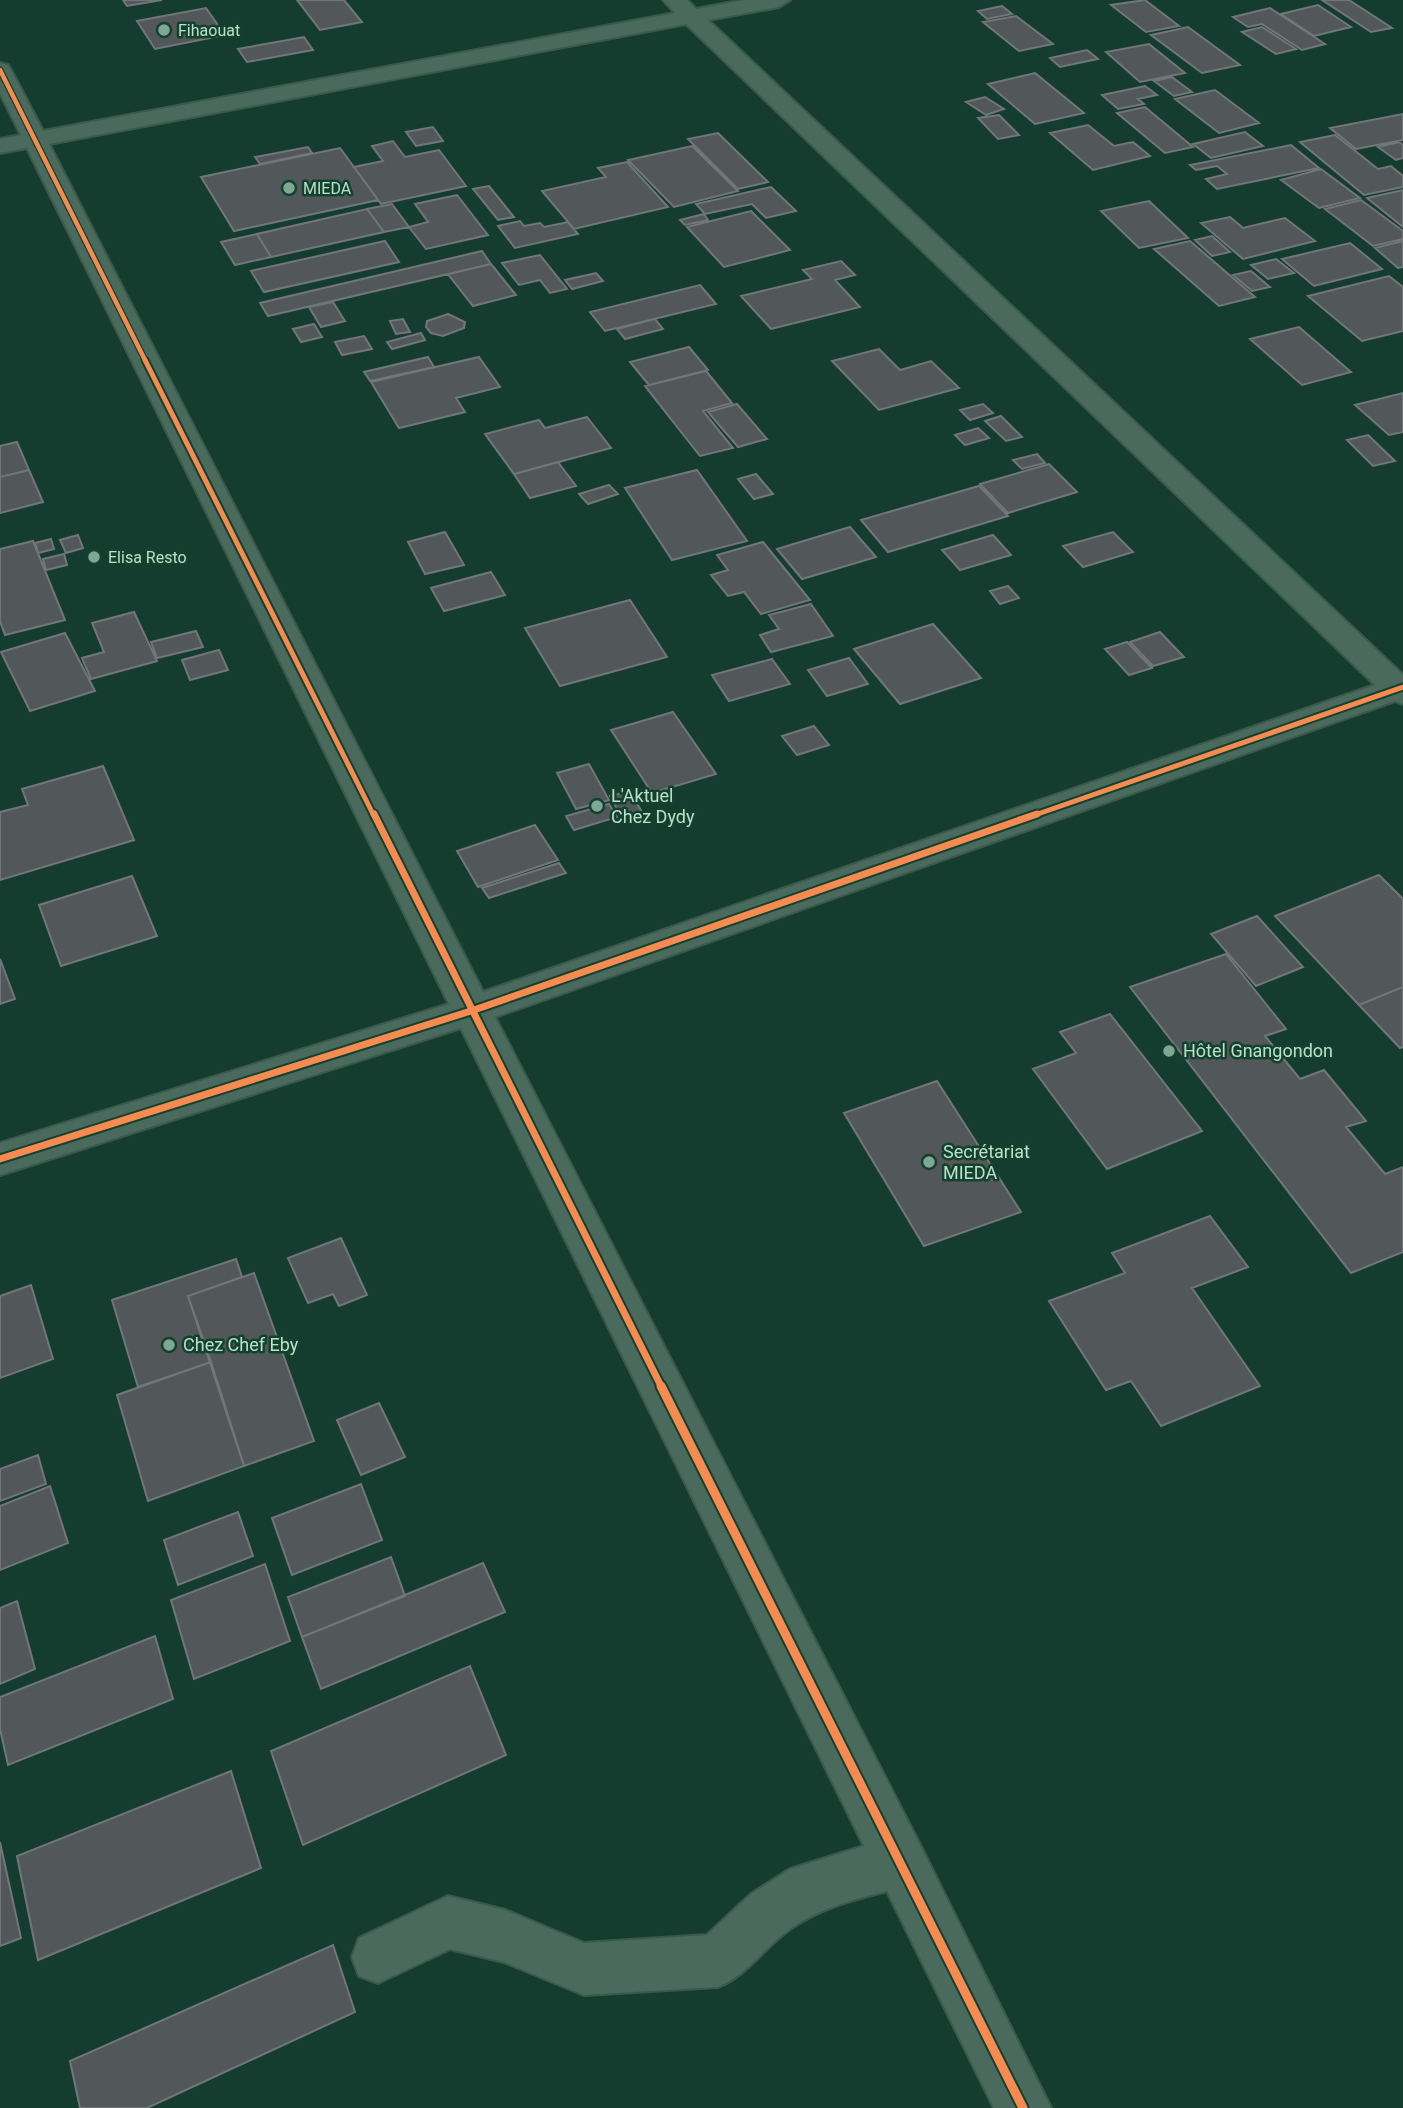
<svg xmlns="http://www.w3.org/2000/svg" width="1403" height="2108" viewBox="0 0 1403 2108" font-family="Roboto,sans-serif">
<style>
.building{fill:#525759;stroke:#717678;stroke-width:2}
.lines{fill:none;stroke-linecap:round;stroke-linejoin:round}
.minor-casing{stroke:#3a594c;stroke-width:4}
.minor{fill:#4b6a5e;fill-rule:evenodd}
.cycleway-far3-casing{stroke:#13412e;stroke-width:7}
.cycleway-far2-casing{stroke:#13412e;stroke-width:9}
.cycleway-far1-casing{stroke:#13412e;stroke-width:11}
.cycleway-casing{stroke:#13412e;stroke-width:13}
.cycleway-far3{stroke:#f68b52;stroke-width:4.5}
.cycleway-far2{stroke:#f68b52;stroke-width:5}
.cycleway-far1{stroke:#f68b52;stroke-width:7}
.cycleway{stroke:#f68b52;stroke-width:9}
.poi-dot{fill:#7fa795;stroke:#13412e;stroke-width:2.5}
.labels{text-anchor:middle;stroke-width:5;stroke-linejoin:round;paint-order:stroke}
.far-poi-label{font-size:16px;fill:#b8e0cc;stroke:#13412e;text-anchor:start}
.poi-label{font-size:18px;fill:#b8e0cc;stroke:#13412e;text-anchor:start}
</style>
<rect width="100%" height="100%" fill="#153d2f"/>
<path class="building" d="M123,0h39l-35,6z
M297,0h47l18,22 -42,8z
M1145,0l34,26 -33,6 -35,-27z
M1322,0h27l43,28 -21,4z
M1318,5l33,22 -37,9 -33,-22z
M1002,6l10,8 -25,5 -9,-8z
M206,8l19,27 -70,14 -18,-28z
M1270,8l55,36 -23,6 -40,-26 -14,3 -15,-10z
M1016,16l37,28 -34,7 -36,-29z
M1188,27l52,38 -38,8 -51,-38z
M1262,27l34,22 -20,5 -34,-22z
M304,37l9,13 -66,12 -9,-13z
M1149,44l36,29 -45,9 -34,-30z
M1087,50l11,9 -38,8 -10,-9z
M1035,73l49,40 -49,11 -47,-40z
M1172,77l20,15 -18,4 -20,-15z
M1145,86l12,9 -19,4 6,5 -26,5 -16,-14z
M1215,90l44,33 -40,10 -44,-34z
M985,97l19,12 -18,6 -20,-13z
M1145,107l48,40 -28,6 -48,-40z
M1403,114v26l-47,9 -26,-21z
M999,115l20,20 -21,4 -20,-21z
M1088,125l26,21 19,-4 17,14 -57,14 -43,-37z
M433,127l10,14 -27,5 -10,-14z
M1245,132l18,14 -52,12 -18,-14z
M718,133l50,49 -30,7 -50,-50z
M1335,135l43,34 13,-3 12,10v11l-39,8 -64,-53z
M393,141l12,16 34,-7 27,36 -85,18 -27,-37 29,-6 -11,-15z
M1399,142l4,3v13l-7,2 -18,-13z
M1291,145l28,23 -102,21 -11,-10 21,-5 -10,-8 -21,4 -6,-5z
M692,146l46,45 -64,16 -46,-47z
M308,147l4,6 -52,11 -5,-7z
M340,148l38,52 -144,31 -33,-54z
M627,162l41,45 -94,22 -32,-38 64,-14 -8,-9z
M1321,169l39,29 -41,10 -38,-28z
M489,186l25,31 -16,3 -25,-31z
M771,187l25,24 -30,7 -14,-14 -47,10 -9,-10z
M1403,190v37l-36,-29z
M457,195l31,40 -62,14 -17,-22 19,-5 -13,-18z
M1361,200l42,31v8l-30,7 -48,-37z
M1149,201l39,37 -49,10 -38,-37z
M392,204l17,23 -25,5 -17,-23z
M367,209l17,23 -113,25 -14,-23z
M751,211l39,39 -66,17 -37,-40z
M704,214l4,6 -23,5 -5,-5z
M1230,217l13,11 42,-10 30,23 -72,18 -42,-36z
M520,221l4,5 16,-3 4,4 24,-5 10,12 -63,14 -17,-22z
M257,234l14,23 -36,8 -14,-23z
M1212,236l18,16 -18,4 -17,-16z
M385,241l14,21 -135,30 -13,-21z
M1190,241l65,56 -36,9 -65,-57z
M1403,241v26l-5,1 -23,-20z
M1350,243l32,26 -68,17 -32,-27z
M482,251l9,13 -223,52 -8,-13z
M540,255l27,34 -17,4 -10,-13 -21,5 -17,-22z
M1276,259l18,14 -26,6 -17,-14z
M841,261l14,14 -20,5 25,27 -89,22 -30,-33 71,-17 -9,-9z
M491,264l25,31 -43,11 -25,-32z
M1251,271l19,16 -18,4 -19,-16z
M596,273l7,8 -31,8 -7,-9z
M1389,276l14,11v44l-41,10 -54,-45z
M700,285l16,19 -111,27 -15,-19z
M333,302l12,19 -24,6 -12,-20z
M448,314l17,8 -1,6 -21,8 -12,-3 -5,-6 1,-6z
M403,319l7,13 -14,2 -6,-13z
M655,319l8,10 -38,10 -8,-10z
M314,324l8,13 -21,5 -8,-13z
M1299,327l52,45 -49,13 -52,-46z
M421,333l4,7 -33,9 -5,-7z
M364,336l8,13 -30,6 -7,-13z
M689,347l19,23 -59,15 -19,-23z
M879,349l21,21 31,-9 28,27 -80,22 -47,-49z
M428,357l6,10 -64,14 -6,-9z
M479,357l21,30 -44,11 9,14 -66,16 -28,-46z
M706,371l26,32 -29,8 30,37 -33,8 -55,-70z
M1403,393v39l-14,3 -34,-30z
M737,404l30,35 -29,8 -30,-35z
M983,404l10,9 -23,7 -10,-10z
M1001,416l21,21 -16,4 -21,-20z
M587,417l24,31 -97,26 -29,-40 54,-14 6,8z
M978,428l11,10 -24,7 -10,-10z
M1368,435l27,26 -22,5 -26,-26z
M17,442l12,28 -29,7v-31z
M1037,454l8,9 -23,6 -9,-9z
M558,462l18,24 -46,12 -16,-24z
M1049,464l28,28 -69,21 -28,-29z
M29,470l14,32 -43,11v-36z
M697,470l50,71 -75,19 -47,-72z
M756,474l17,20 -19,5 -16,-20z
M609,485l9,9 -30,10 -9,-10z
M979,486l29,30 -120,36 -27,-32z
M850,527l26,30 -74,22 -25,-30z
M445,532l19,33 -39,9 -17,-32z
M1113,532l20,20 -50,15 -20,-21z
M78,535l5,13 -17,5 -6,-13z
M993,535l18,20 -51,15 -18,-20z
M51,539l3,10 -16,4 -3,-10z
M33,541l32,79 -60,15 -5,-14v-72z
M763,542l47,58 -49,14 -17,-22 -16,4 -17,-21 17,-5 -11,-15z
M64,554l3,11 -21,5 -3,-11z
M491,572l14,23 -61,16 -13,-23z
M1008,586l11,12 -19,6 -10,-13z
M630,600l37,57 -107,29 -35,-58z
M811,604l22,32 -62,16 -11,-17 19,-6 -10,-14z
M134,612l23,49 -66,18 -9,-21 22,-6 -12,-29z
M933,624l48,54 -81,26 -46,-55z
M196,631l7,16 -46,11 -6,-16z
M1160,632l24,25 -31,9 -23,-24z
M65,633l30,58 -65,20 -29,-59z
M1127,642l25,26 -23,7 -24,-26z
M219,650l9,20 -38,10 -8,-20z
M849,658l19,26 -41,12 -19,-26z
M772,659l18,25 -61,17 -17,-26z
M673,712l43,62 -64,19 -41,-63z
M814,726l15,19 -32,10 -15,-19z
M589,764l20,36 -33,9 -19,-36z
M103,766l31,74 -134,40v-68l28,-7 -6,-16z
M630,791l13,23 -20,6 -13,-24z
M609,804l8,13 -43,13 -8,-14z
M535,825l23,35 -80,27 -21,-36z
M559,863l7,10 -77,25 -7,-10z
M1379,875l24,24v88l-44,18 -84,-89z
M132,876l25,60 -96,30 -22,-61z
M1257,916l46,51 -47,19 -45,-52z
M1226,954l60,75 -21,7 35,43 24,-9 42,51 -20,6 39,47 18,-7v85l-52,21 -221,-286z
M0,959l15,40 -15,5z
M1403,987v60l-3,1 -41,-43z
M1110,1014l92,117 -95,38 -74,-100 43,-16 -16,-21z
M937,1081l84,131 -97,34 -80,-133z
M1210,1216l38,51 -56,21 68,98 -99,40 -30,-45 -25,9 -57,-89 76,-28 -13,-20z
M341,1238l26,57 -28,11 -6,-12 -25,9 -20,-45z
M236,1259l6,18 -54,19 23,66 -73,25 -26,-87z
M254,1273l60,168 -70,25 -56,-170z
M31,1285l22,74 -53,19v-82z
M211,1362l33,104 -96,35 -31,-106z
M379,1403l26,54 -44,18 -24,-55z
M38,1455l8,29 -46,17v-32z
M361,1484l21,56 -90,35 -20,-57z
M50,1486l18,57 -68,27v-64z
M238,1512l15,44 -75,29 -14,-45z
M391,1557l14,39 -103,41 -14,-40z
M483,1563l22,49 -184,77 -19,-52z
M265,1564l25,77 -96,38 -23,-79z
M17,1601l18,68 -35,15v-76z
M155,1636l18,63 -165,66 -8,-36v-32z
M470,1666l36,89 -203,90 -32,-94z
M231,1771l30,97 -223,92 -21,-104z
M0,1842l21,96 -21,8z
M333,1945l22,67 -208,96h-67l-10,-47z"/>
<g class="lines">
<defs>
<path id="minor" d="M663,0h24l9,9 48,-9h46l-11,7 -71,13 695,655v29l-8,-3 -900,316 424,826 132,265h-57l-107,-217c-35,9 -67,17 -97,38 -26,18 -42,46 -72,58l-134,8 -80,-33 -54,-13 -72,34 -19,-7 -7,-19 7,-19 89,-42 57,14 79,33 123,-8 44,-41 39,-25 74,-23 -403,-818 -461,147v-32l449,-139 -422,-856 -27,5v-14l21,-4 -21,-42v-30l8,2 3,5 32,61 632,-118zM686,24l689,661 -892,307 -434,-848z"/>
</defs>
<use href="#minor" class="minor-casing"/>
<use href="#minor" class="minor"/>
<defs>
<path id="cycleway-far3" d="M0,70l146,292"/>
<path id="cycleway-far2" d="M145,360l229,456
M1032,816l371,-129"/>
<path id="cycleway-far1" d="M374,814l288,574
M0,1159l474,-149 563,-196"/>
<path id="cycleway" d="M661,1386l362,722"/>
</defs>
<use href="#cycleway-far3" class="cycleway-far3-casing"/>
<use href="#cycleway-far2" class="cycleway-far2-casing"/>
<use href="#cycleway-far1" class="cycleway-far1-casing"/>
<use href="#cycleway" class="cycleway-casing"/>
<use href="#cycleway-far3" class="cycleway-far3"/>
<use href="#cycleway-far2" class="cycleway-far2"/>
<use href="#cycleway-far1" class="cycleway-far1"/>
<use href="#cycleway" class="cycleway"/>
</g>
<g class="poi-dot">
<circle cx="164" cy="30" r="7"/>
<circle cx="289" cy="188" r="7"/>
<circle cx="94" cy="557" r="7"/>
<circle cx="597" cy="806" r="7"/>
<circle cx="1169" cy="1051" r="7"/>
<circle cx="929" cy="1162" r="7"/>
<circle cx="169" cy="1345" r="7"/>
</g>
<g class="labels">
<g class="far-poi-label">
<text x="178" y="36">Fihaouat</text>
<text x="303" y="194">MIEDA</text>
<text x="108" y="563">Elisa Resto</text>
</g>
<g class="poi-label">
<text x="611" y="802">L'Aktuel<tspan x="611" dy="21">Chez Dydy</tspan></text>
<text x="1183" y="1057">Hôtel Gnangondon</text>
<text x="943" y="1158">Secrétariat<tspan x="943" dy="21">MIEDA</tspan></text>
<text x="183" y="1351">Chez Chef Eby</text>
</g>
</g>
</svg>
